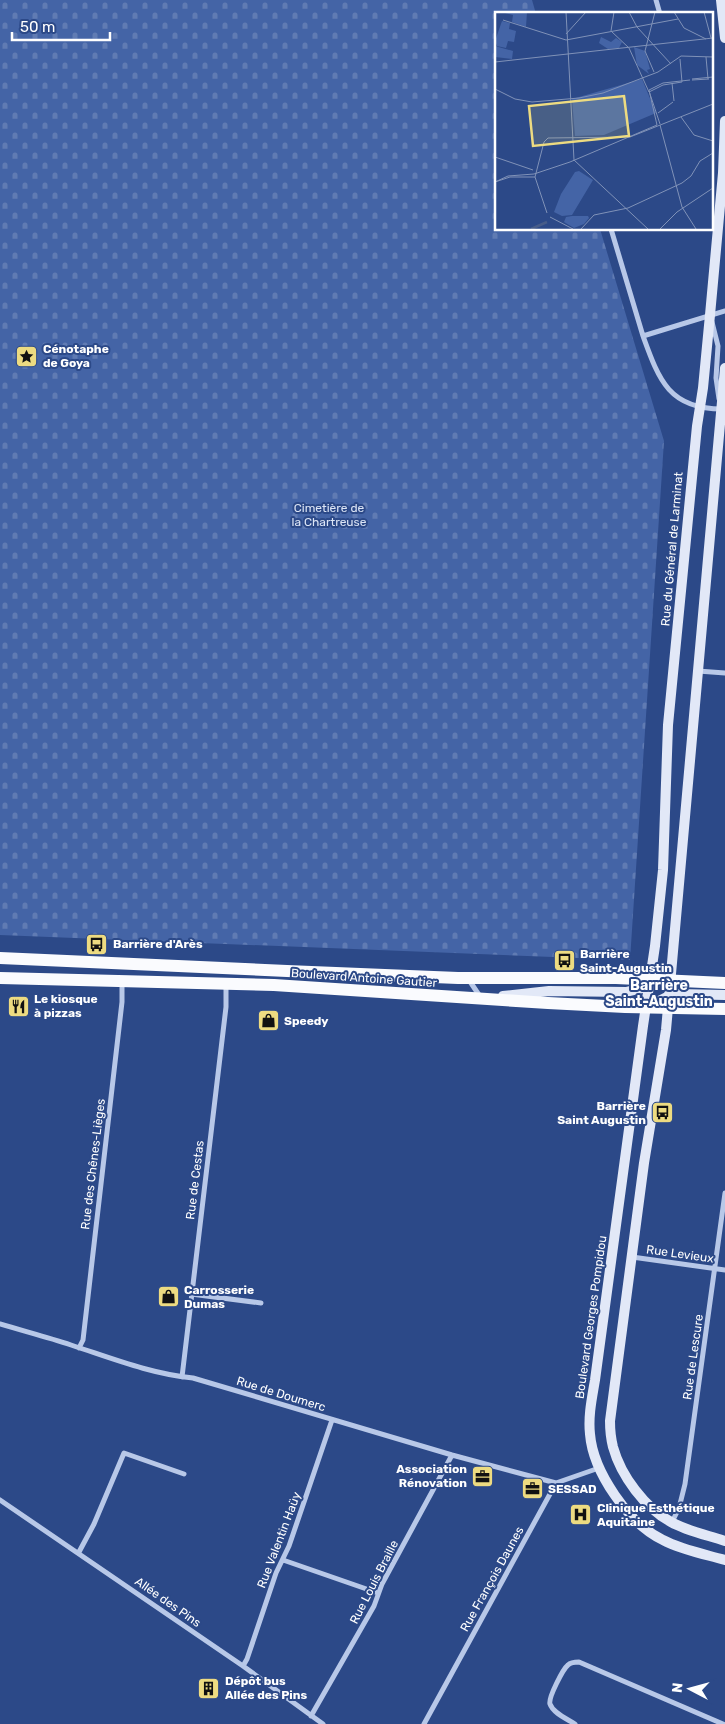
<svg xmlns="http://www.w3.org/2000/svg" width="725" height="1724" viewBox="0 0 725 1724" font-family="Rubik,sans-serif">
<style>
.cemetery{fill:url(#cemetery-stones)}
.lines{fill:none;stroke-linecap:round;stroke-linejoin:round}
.street{stroke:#b8c8e8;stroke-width:5}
.secondary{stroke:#e2e8f7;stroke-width:10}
.primary{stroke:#fafbfe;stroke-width:12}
.labels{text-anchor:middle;stroke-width:4;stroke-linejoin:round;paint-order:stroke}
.poi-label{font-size:12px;font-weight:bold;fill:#fff;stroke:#2c4988;text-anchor:start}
.park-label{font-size:12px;fill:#dce5f6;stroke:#2c4988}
.street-label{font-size:12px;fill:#fff;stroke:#2c4988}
.neighbourhood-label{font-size:14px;font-weight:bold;fill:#fff;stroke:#2c4988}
.inset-river{fill:none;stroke:#475c89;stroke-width:2.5}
.inset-road{fill:none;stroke:#8092b8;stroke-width:1}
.view{fill:#eddb81;fill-opacity:0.15;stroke:#eddb81;stroke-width:2.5}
.inset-edge{fill:none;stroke:#fff;stroke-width:2.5}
</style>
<defs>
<pattern id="cemetery-stones" width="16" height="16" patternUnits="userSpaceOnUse" patternTransform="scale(1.25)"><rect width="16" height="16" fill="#4464a6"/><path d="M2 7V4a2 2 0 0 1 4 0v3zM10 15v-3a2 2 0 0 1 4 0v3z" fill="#607bb3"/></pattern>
</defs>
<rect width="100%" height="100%" fill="#2c4988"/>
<path class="cemetery" d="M0,0h532l4,14h-40v215h104l64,212 -34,519 -630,-25z"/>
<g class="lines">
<path class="street" d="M656,0l4,14
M611,229l32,107
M712,322l6,24 -2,32 3,21
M722,409c-53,0 -63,-29 -79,-73l82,-25
M698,671l27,2
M469,980l12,18
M632,1257l93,13
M191,1294l70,9
M0,1324c23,7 47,13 71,21 40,13 80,29 122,33l259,77 104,28
M79,1348l4,-8 39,-338v-20
M182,1377l44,-370v-22
M0,1500l243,166 80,58
M672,1522l7,-14 6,-24 40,-291
M79,1552l15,-28 30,-71 60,21
M283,1560l95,33
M243,1666l4,-7 29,-86 13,-27 43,-126
M311,1716l63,-110 8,-22 70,-129
M424,1724l132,-241 43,-15
M575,1724c-8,-5 -22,-11 -25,-20 -2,-6 13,-35 18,-39 3,-3 7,-3 11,-3l144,62"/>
<path class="secondary" d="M721,0l4,38
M725,121l-2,52 -13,142 -7,73 -6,38 -29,299 -5,145 -8,76 -12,80 -48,354c-3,18 -7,36 -5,54 3,38 39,90 73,106 19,10 41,14 62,20
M725,368l-59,662 -22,133 -34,258c0,9 1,18 3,26 8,29 32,61 58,75 16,9 36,13 54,19
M503,996l46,-5 77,1 29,-7
M647,1007l22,-11 9,-2 47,1"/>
<path class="primary" d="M0,958l287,13 171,7h158l109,5
M0,978l274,7 274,18 77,4 100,2"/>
</g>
<defs>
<symbol id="sight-square" viewBox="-11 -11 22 22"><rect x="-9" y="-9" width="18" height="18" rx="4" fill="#eddb81" stroke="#2c4988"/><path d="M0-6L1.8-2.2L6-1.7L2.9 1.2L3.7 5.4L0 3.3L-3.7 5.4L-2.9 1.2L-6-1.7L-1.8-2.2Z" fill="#111"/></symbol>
<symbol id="bus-square" viewBox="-11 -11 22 22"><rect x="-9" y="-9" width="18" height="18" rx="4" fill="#eddb81" stroke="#2c4988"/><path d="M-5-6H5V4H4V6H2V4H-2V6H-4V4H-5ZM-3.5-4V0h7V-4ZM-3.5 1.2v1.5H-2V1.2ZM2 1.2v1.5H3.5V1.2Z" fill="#111"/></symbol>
<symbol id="restaurant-square" viewBox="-11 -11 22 22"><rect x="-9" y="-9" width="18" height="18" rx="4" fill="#eddb81" stroke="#2c4988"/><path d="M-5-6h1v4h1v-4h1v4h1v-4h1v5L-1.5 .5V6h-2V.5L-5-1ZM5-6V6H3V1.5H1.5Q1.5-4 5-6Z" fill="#111"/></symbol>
<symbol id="shop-square" viewBox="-11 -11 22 22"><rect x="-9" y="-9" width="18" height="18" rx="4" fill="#eddb81" stroke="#2c4988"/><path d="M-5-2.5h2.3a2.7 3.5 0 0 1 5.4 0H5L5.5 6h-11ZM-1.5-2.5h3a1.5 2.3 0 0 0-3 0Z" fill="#111"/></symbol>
<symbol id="office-square" viewBox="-11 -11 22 22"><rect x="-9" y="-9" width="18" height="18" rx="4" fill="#eddb81" stroke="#2c4988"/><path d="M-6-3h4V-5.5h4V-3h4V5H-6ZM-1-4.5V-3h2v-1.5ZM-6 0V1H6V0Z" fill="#111"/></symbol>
<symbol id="hospital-square" viewBox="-11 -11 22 22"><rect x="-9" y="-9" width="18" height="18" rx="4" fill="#eddb81" stroke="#2c4988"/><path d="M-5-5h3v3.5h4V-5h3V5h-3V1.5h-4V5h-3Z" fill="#111"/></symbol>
<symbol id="building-square" viewBox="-11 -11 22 22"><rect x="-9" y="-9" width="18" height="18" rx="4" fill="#eddb81" stroke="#2c4988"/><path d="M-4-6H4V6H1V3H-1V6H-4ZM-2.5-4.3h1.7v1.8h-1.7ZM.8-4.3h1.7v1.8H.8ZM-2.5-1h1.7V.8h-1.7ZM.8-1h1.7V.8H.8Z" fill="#111"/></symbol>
</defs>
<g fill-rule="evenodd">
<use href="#sight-square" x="14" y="344" width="25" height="25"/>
<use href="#bus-square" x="84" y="932" width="25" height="25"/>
<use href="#bus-square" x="552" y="948" width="25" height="25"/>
<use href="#restaurant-square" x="6" y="994" width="25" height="25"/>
<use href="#shop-square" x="256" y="1008" width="25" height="25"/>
<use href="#bus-square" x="650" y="1100" width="25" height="25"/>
<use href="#shop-square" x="156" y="1284" width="25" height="25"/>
<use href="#office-square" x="470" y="1464" width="25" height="25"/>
<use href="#office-square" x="520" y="1476" width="25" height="25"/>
<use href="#hospital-square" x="568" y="1502" width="25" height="25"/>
<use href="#building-square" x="196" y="1676" width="25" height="25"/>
</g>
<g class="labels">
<g class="poi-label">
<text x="43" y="353">Cénotaphe<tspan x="43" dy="14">de Goya</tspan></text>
<text x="113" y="948">Barrière d'Arès</text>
<text x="580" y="958">Barrière<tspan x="580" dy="14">Saint-Augustin</tspan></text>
<text x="34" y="1003">Le kiosque<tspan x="34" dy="14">à pizzas</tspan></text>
<text x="284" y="1025">Speedy</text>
<text x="646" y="1110" text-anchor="end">Barrière<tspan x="646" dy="14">Saint Augustin</tspan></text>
<text x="184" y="1294">Carrosserie<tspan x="184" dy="14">Dumas</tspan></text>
<text x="467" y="1473" text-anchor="end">Association<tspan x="467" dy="14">Rénovation</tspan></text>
<text x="548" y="1493">SESSAD</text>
<text x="597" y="1512">Clinique Esthétique<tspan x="597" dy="14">Aquitaine</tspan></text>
<text x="225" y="1685">Dépôt bus<tspan x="225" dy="14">Allée des Pins</tspan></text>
</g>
<g class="park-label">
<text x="329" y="512">Cimetière de<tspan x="329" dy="14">la Chartreuse</tspan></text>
</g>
<g class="street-label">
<text transform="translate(672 549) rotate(-85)" y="4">Rue du Général de Larminat</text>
<text transform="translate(364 978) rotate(4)" y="4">Boulevard Antoine Gautier</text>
<text transform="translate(93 1164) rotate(-83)" y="4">Rue des Chênes-Lièges</text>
<text transform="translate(195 1180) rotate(-83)" y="4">Rue de Cestas</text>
<text transform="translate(680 1254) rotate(8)" y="4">Rue Levieux</text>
<text transform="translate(591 1317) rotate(-82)" y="4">Boulevard Georges Pompidou</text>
<text transform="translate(693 1357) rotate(-82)" y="4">Rue de Lescure</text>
<text transform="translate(281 1394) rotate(17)" y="4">Rue de Doumerc</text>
<text transform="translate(279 1540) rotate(-69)" y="4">Rue Valentin Haüy</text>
<text transform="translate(492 1579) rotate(-61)" y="4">Rue François Daunes</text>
<text transform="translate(374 1582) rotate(-63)" y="4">Rue Louis Braille</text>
<text transform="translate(168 1602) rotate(35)" y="4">Allée des Pins</text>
</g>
<g class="neighbourhood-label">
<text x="659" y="990">Barrière<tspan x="659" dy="16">Saint-Augustin</tspan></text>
</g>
</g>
<g transform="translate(495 12)">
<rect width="218" height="218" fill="#2c4988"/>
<path d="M0,34l18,5 -1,8 -17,-2zM77,204h16l1,2 -5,6 -10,4 -10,-6 2,-5z" fill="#4464a6"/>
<path d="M106,25l10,5 5,-4 6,4 -3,6 -11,1 -9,-6zM147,67l14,34 -52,22 -29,1 -3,-37z" fill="#4464a6"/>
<path d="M32,0l-1,15 -14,-5 1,-7 -8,-2zM7,9l8,2 -1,6 7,2 -2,11 -6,-1 -2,7 -9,-2 -2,-5zM139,35l11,4 5,18 -3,1 2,4 -12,-9zM84,159l14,9 -21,35 -10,1 -8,-4 7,-18 14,-22z" fill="#4464a6"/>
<path class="inset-river" d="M36,217l16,-7"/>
<path class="inset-road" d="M71,0l8,148 74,69M119,0l-3,19 18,17 20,44M134,0l8,15 34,37M179,0l10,16 22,11M209,0l7,26M8,8l63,20 112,-21M71,22l20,-22M211,45l2,22M0,50l218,-24M159,60l-9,-21 10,-39M197,67l21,-2M197,68l17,-1M177,71l2,18M0,77l20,10 17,3 47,-4 24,-5 55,-21 23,-16 32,1M154,79l11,33M154,80l14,-7 19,-3 -2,-23M163,101l15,-11M186,105l13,18 19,6M165,113l22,82 14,22M0,145l38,13M40,165l12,36M0,170l15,-5h25l9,-35 4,-4 82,-1 83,-33M0,170l13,-6 26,-2 36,-12 87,-37 -8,-35 14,-7 27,-3M55,205l23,12M86,217l13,-14 34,-7 54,-25 9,-7 9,-15 13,-8M165,217l17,-17 36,-24"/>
<path class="view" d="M129,84l5,40 -96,10 -4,-40z"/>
<rect width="218" height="218" class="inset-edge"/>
</g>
<g transform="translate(690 1689) rotate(276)" stroke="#2c4988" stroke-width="4" paint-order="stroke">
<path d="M0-4L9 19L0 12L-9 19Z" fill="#ffffff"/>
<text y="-8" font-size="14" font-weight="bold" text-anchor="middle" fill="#ffffff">N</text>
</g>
<path d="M12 32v8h98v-8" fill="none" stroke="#ffffff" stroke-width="2.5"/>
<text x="20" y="32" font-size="15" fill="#ffffff" stroke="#2c4988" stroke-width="4" paint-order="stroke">50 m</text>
</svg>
